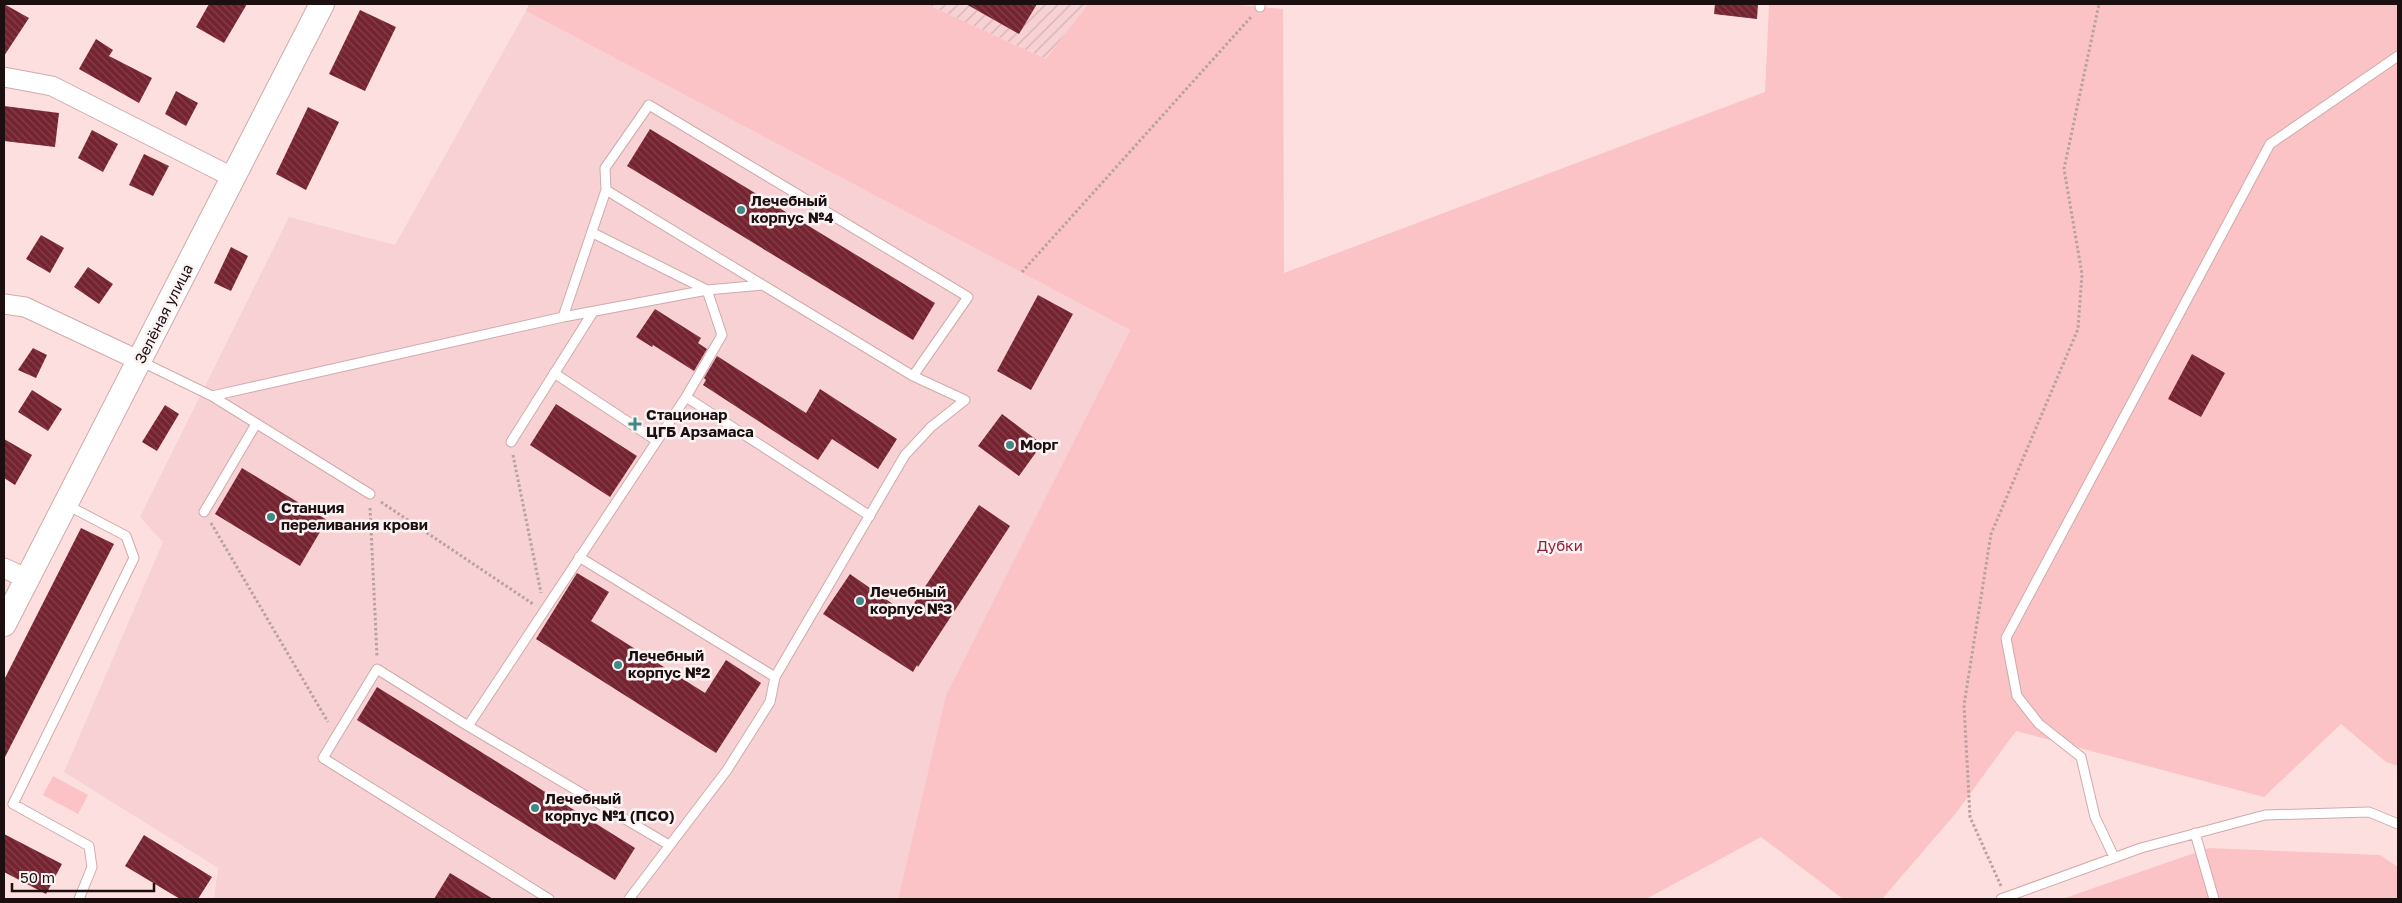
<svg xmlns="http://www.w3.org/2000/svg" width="2402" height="903" viewBox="0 0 2402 903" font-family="'Golos Text',sans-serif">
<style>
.built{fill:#f7d1d3}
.industrial{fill:url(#industrial-furrows)}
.green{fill:#fbc3c5}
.building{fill:url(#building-back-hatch)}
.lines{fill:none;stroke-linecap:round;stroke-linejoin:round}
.service-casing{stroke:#cfaaab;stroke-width:11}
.minor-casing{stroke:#cfaaab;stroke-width:21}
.tertiary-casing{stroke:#cfaaab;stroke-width:26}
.path{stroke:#b9a0a1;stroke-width:3;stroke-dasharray:2.5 2.5;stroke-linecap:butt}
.service{stroke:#fff;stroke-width:9}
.minor{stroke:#fff;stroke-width:19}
.tertiary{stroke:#fff;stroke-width:24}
.poi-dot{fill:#418985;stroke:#fbf2f3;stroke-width:2}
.labels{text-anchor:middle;stroke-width:5;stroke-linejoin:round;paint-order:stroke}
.poi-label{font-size:15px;font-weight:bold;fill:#1c0f10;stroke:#fbf2f3;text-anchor:start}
.street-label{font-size:15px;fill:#1c0f10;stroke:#fbf2f3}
.park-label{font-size:15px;fill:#902337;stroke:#fbf2f3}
</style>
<defs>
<pattern id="industrial-furrows" width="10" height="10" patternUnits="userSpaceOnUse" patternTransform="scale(1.25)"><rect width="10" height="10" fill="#f7d1d3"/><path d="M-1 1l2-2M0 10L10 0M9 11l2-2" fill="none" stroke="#d3b2b4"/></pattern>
<pattern id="building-back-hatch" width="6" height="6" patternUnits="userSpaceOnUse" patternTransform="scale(1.25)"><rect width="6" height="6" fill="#752330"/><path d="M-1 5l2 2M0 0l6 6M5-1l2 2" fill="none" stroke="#83414b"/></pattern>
</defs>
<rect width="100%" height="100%" fill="#fedfe0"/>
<path class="built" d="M526,11l604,319 -184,365 -48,204h-684l4,-31 -154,-96 99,-230 -23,-25 149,-300 106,28z"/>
<path class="industrial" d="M926,4h162l-42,55z"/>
<path class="green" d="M529,4h397l120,55 42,-55h138l57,5 1,264 481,-181 4,-88h629v762l-12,-4 -45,-38 -77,73 -248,-66 -60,82 -74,86h-39l-82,-62 -115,62h-748l48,-204 184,-365 -604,-319z
M53,776l35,19 -10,19 -35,-19z
M2209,848l171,7 18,12v32h-336z"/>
<path class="building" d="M4,4l25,14 -25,38z
M209,4h38l-23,39 -28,-16z
M966,4h71l-18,30z
M1715,4h43l-1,15 -43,-5z
M360,10l36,17 -31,64 -36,-17z
M96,39l17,11 -4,6 43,22 -13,25 -60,-34z
M176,91l22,12 -12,23 -21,-12z
M4,106l55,7 -4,34 -51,-6z
M308,107l31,15 -33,68 -30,-16z
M650,129l285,174 -22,37 -286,-174z
M92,130l26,14 -15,28 -25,-14z
M144,154l25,12 -16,30 -24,-11z
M41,235l23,13 -14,25 -24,-14z
M231,247l17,9 -17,35 -17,-8z
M88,267l25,17 -14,20 -25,-17z
M1038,295l35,19 -42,76 -34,-19z
M655,309l46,29 -3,5 9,6 -13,22 -41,-26 -1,2 -16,-10z
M33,348l14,7 -11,23 -18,-8z
M2192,354l33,19 -24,44 -33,-18z
M717,356l89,57 14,-24 77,50 -19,30 -46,-30 -14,21 -115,-75 3,-5 -2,-2z
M32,390l30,19 -14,22 -30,-19z
M556,404l81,52 -27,41 -80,-52z
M165,405l14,9 -22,37 -15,-9z
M1002,414l40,30 -23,32 -41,-30z
M4,439l28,16 -17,30 -11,-7z
M242,468l85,52 -27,46 -85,-52z
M979,505l31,21 -92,141 -1,-2 -4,7 -90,-58 27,-40 57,40z
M81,528l33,16 -110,215v-79z
M577,573l32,19 -18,29 114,72 21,-33 35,23 -45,70 -180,-114z
M377,687l258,161 -20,32 -258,-160z
M4,834l58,30 -16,30 -42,-22z
M144,835l68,42 -14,22h-18l-55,-33z
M450,873l43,26h-59z"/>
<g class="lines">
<defs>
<path id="service" d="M1260,7v-3
M563,317l43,-127 -1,-22 44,-63 319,192 -55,79 -307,-186
M140,361l72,35 351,-79 144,-27 56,-5
M554,373l103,68
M212,396l158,98
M686,397l184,119
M511,442l82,-130
M67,505l59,31 8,22 -121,246 76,42 3,21 -13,32
M204,512l52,-88
M579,557l196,120
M468,726l218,-329 36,-62 -15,-45 -114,-57
M2195,833l19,66
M2114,857l-19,-40 -14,-60 -42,-33 -22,-28 -11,-58 264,-494 128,-88
M549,899l-226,-141 54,-89 91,57 201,119
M629,899l98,-129 43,-68 5,-25 130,-222 26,-28 34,-27 -52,-24
M2001,899l140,-51 124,-33 104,-3 29,12"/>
<path id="minor" d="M4,77l48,9 182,92
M4,304l21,3 115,54
M4,568l24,11"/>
<path id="tertiary" d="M4,624l318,-620"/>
</defs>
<use href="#service" class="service-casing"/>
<use href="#minor" class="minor-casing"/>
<use href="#tertiary" class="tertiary-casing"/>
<path class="path" d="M1022,272l229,-255
M513,455l28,138
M381,502l152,102
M370,508l7,148
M211,523l117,199
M2001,886l-31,-69 -6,-112 27,-171 87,-205 4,-55 -18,-105 35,-165"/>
<use href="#service" class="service"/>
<use href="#minor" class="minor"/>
<use href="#tertiary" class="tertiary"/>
</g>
<g class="poi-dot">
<circle cx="741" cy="210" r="5"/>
<path d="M632.5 416.5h5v5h5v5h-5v5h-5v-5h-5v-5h5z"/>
<circle cx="1010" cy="445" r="5"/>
<circle cx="271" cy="517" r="5"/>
<circle cx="860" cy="601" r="5"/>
<circle cx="618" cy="665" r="5"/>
<circle cx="535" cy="808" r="5"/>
</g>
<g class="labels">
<g class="poi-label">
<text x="751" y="206">Лечебный<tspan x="751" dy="17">корпус №4</tspan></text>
<text x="646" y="420">Стационар<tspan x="646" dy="17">ЦГБ Арзамаса</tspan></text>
<text x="1020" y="450">Морг</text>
<text x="281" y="513">Станция<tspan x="281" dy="17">переливания крови</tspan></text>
<text x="870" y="597">Лечебный<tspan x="870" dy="17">корпус №3</tspan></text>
<text x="628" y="661">Лечебный<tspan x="628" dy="17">корпус №2</tspan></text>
<text x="545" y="804">Лечебный<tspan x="545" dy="17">корпус №1 (ПСО)</tspan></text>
</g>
<g class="street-label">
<text transform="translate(164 314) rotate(-63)" y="5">Зелёная улица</text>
</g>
<g class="park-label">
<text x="1560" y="551">Дубки</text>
</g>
</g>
<rect width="2402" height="903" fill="none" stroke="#1c0f10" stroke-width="10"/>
<path d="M12 883v8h142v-8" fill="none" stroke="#1c0f10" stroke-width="2.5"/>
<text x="20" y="883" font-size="15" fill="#1c0f10" stroke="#fbf2f3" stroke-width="4" paint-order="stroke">50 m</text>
</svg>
